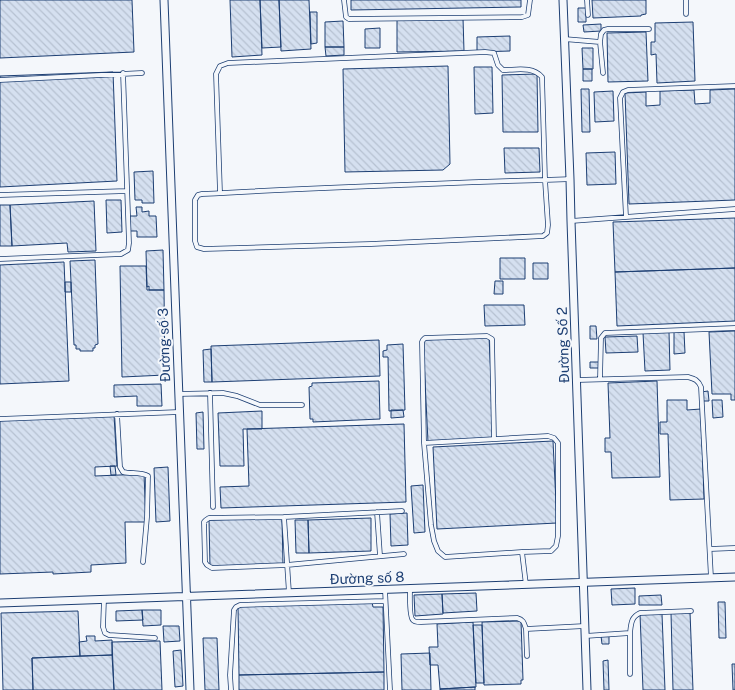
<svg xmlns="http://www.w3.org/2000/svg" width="735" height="690" viewBox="0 0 735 690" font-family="'Public Sans',sans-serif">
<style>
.building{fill:url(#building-back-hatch);stroke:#1d3f73}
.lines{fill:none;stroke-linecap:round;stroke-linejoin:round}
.lane-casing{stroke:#1d3f73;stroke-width:5.5}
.street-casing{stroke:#1d3f73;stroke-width:9}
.lane{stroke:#f4f7fb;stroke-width:4}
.street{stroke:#f4f7fb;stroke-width:7}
.labels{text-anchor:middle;stroke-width:4;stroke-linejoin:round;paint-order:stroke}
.street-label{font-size:14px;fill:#1d3f73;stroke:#f4f7fb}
</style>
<defs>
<pattern id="building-back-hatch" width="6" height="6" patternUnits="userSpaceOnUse" patternTransform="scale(1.25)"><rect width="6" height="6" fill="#d5e0f0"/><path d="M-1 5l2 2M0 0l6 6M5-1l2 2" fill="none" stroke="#b6c1d1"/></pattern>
</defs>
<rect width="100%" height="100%" fill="#f4f7fb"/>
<path class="building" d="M0,0h132l2,52 -134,6z
M230,0h30l2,55 -30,2z
M260,0h19l2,47 -19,1z
M279,0h30l2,49 -30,2z
M351,0h170v7l-170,3z
M592,0h54v14l-5,1v1l-48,2z
M578,8h8v14h-8z
M310,12h7v31l-6,1z
M463,18l1,33 -67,1v-33z
M343,21l1,26h-19v-25z
M693,22l2,59 -38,2 -1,-29 -5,1v-13h4v-19z
M601,24v7l-17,1 -1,-7z
M380,28v20h-15v-19z
M646,32l2,49 -40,1 -1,-49z
M510,36v15l-33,1v-15z
M325,47h19v8l-18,1z
M582,48h11v21h-10z
M448,66l2,98 -7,6 -98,2 -2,-103z
M474,67h18l1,46 -18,1z
M583,69h9v12h-9z
M113,72l4,109 -117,6v-111z
M537,74l1,58h-35l-1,-57z
M581,89h8l1,43h-8z
M735,89v111l-106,4 -4,-111 21,-1v14l14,-1v-14l34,-1 1,14 15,-1v-13z
M613,91l1,30 -19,1 -1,-30z
M504,148h35l1,24 -35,1z
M615,152l1,32 -29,1 -1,-32z
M153,171l1,32h-12v-3h-7l-1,-28z
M106,200h15l1,32 -15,1z
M94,201l2,50 -28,1 -1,-9 -55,3 -2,-41z
M0,205h10l2,41h-12z
M136,207h6v5l7,-1v5h7l1,21h-20v-6h-7v-15h7z
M735,218v50l-120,4 -2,-50z
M163,250l1,40h-15v-4l-2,1 -1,-36z
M500,258h25v21h-25z
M95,260l3,84 -3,1v3h-2v3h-13v-2h-4v-4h-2l-4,-84z
M64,262l5,119 -69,3v-119z
M533,263h15v16h-15z
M120,266h26l1,24h17l1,85 -43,2z
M735,268v53l-118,5 -2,-54z
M495,281h8v13h-9z
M65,282h6v10h-6z
M484,305h40l1,20 -40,1z
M590,326h6l1,13h-7z
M735,331v69h-4v-6h-19l-3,-62z
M669,332l1,38 -25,1 -2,-38z
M674,332h10l1,21 -11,1z
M637,336l1,16 -32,1 -1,-16z
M489,337l5,102 -66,3 -5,-102z
M379,340l1,36 -168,6 -1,-36z
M403,344l2,66 -16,1 -1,-54h-5v-6l4,-1v-5z
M211,349l1,33h-8l-1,-32z
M590,362h9v6h-9z
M379,381l1,38 -67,3v-3h-3l-1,-32 3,-1v-3z
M657,381l3,96 -48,1 -1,-26h-6v-14h5l-2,-55z
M161,384l1,22h-25v-10l-23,1v-12z
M708,391l1,10h-7l-1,-9z
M667,400h20v10l14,-1 3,90 -34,1 -2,-66h-8v-12h7z
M712,400h10l1,17 -10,1z
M391,410h12l1,7 -13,1z
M262,411v18h-19l1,37h-24l-2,-53z
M203,412l1,37h-7l-1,-36z
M114,415l3,51 -22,1v9l49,-2 2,48h-21l1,41 -35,2v7l-38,2v-2l-53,2v-155z
M404,424l2,78 -185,6 -1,-21 29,-1 -2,-57z
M553,441l4,82 -120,6 -4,-82z
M110,466h5l1,9h-5z
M168,467l2,54 -14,1 -2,-54z
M423,485l2,47 -11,1 -3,-47z
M407,513l1,32 -17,1 -1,-32z
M282,518l1,47 -73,2 -1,-47z
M371,518v33l-62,2 -1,-33z
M295,520h13l1,33h-13z
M635,588v16l-23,1 -1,-16z
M476,593l1,18 -34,2 -1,-19z
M442,594l1,20 -28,2 -1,-21z
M661,595l1,10h-23v-9z
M372,602l1,5h10l1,65 -145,3 -1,-69z
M718,602h7l1,36h-7z
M142,610l1,10 -27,1v-10z
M142,610h19v15l-18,1z
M78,611l2,45 -48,2 1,32h-30l-2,-77z
M690,612l3,78h-20l-2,-77z
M640,614h22l3,76h-22z
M521,621l2,59h-2v4l-37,1 -2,-63z
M473,622l3,65 -36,2 -2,-24h-8l-1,-18h9l-1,-23z
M473,625h9l2,58h-8z
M163,626h16l1,15 -16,1z
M86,636h9v5l17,-1v15l-32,1 -1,-14 8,-1z
M601,636h8v8h-7z
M203,638h14l2,52h-14z
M160,641l2,49h-48l-2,-48z
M181,650l2,36 -8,1 -2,-36z
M430,653l1,37h-29l-1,-36z
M112,655l2,35h-81l-1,-32z
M608,660l1,30h-5l-1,-29z
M732,664h3v26h-2z
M384,672v18h-145v-15z
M475,687v3h-35v-1z"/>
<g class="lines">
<defs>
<path id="lane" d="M344,0l2,17 3,2 173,-2 6,-2 2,-15
M587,0l1,15
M686,0v14
M564,39l36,3 3,31
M600,42l1,-8 3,-4 4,-1h41
M0,80l142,-7
M220,193l-4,-119 4,-8 8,-3 257,-11 9,1 4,12 5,5c14,0 29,-4 39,7l3,103 3,45 -1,8 -4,3 -172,8 -167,5 -7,-2 -2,-6v-41l3,-5 4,-1c123,-7 246,-11 368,-15
M0,195l127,-4
M626,217l-6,-119 3,-6 5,-2 107,-4
M571,221l164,-12
M0,259l121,-5 7,-4 1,-7 -6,-170
M600,379l1,-41 4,-5 130,-5
M577,380l111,-3c7,2 10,3 13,10l10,191
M210,393l3,114
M178,394l45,-1 14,3 23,9h42
M117,414l3,53 3,5c8,2 18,0 25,4l-1,41 -4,45
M0,419l179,-7
M494,439l-2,-100 -5,-3 -62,2 -2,2 -1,2 2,101 7,82 3,16 4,10 7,6 77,-5 4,33
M424,443l124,-7 6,2 4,5v93l-2,10 -5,5 -29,1
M377,512l3,44
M284,517l118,-6
M710,549l25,-1
M410,589c0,6 -1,28 3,31 1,2 6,2 8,2l96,-4c7,2 7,5 9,11
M385,590l5,100
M289,593l-5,-76 -75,1 -3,2 -2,2 1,40 2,3 5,3 75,-3 117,-11
M104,599l-1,28 2,6 4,2 46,3
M630,633c1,-9 1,-16 10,-20l51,-2
M585,636l45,-3v41
M527,656l-1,-27 59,-3
M231,690l-1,-15 4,-65 2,-3 4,-2 145,-4"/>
<path id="street" d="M164,0l26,690
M563,0l7,179 1,42 16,469
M0,603l735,-26"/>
</defs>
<use href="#lane" class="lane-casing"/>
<use href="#street" class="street-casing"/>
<use href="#lane" class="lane"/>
<use href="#street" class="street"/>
</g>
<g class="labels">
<g class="street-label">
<text transform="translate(164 345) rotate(-92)" y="5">Đường số 3</text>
<text transform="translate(563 345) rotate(-92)" y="5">Đường Số 2</text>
<text transform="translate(367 578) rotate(-2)" y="5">Đường số 8</text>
</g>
</g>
</svg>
